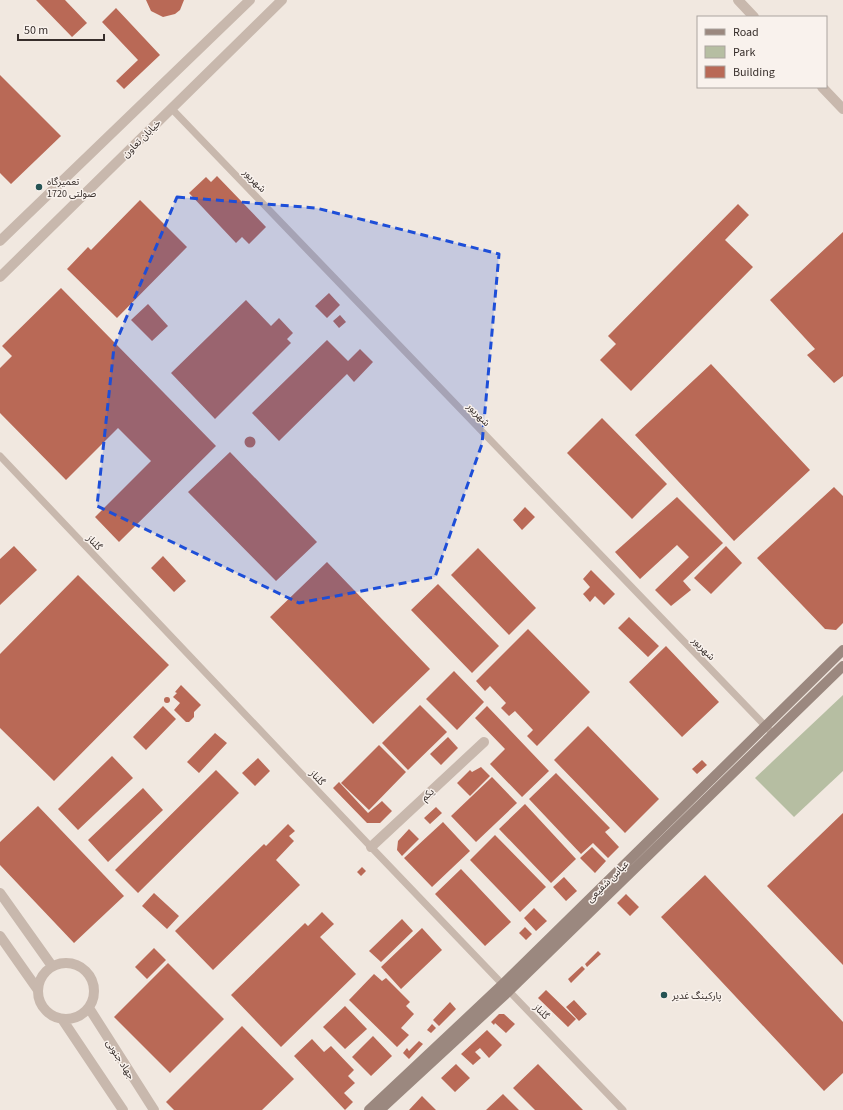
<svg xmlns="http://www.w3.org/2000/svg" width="843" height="1110" viewBox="0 0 843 1110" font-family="'Source Sans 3','Noto Sans Arabic',sans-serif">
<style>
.green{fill:#b6bea2}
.building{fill:#b96956}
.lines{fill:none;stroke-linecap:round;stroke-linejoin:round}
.service{stroke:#c8b8ad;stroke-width:7}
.minor{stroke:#c8b8ad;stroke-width:10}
.tertiary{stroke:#c8b8ad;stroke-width:10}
.secondary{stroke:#9b887f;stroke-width:10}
.marked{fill:#1d4ed8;fill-opacity:0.2;stroke:#1d4ed8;stroke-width:3;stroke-dasharray:8 5;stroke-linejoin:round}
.poi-dot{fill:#255354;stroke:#f9f2ed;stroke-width:1.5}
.labels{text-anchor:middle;stroke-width:3;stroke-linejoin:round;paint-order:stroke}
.street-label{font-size:10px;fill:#372e2b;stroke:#f9f2ed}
.poi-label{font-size:10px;fill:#372e2b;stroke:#f9f2ed;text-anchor:start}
</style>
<rect width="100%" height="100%" fill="#f1e8e0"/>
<path class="green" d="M843,695v76l-49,46 -39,-39z"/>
<path class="building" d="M36,0h29l22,23 -15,14z
M146,0h38l-4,10 -5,4 -12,3 -12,-6z
M116,8l44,47 -36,34 -8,-8 22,-21 -36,-38z
M0,75l61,61 -50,48 -11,-11z
M217,176l49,51 -17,17 -7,-7 -6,6 -47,-50 17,-16 5,5z
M140,200l47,47 -70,71 -50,-49 21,-22 3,3z
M738,204l11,11 -24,25 28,27 -122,124 -31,-31 16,-16 -8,-8z
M843,232v144l-9,7 -27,-28 8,-6 -45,-49z
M61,288l155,158 -97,96 -24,-25 56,-56 -33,-33 -52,52 -66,-67v-45l12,-12 -10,-10z
M329,293l11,12 -13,13 -12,-12z
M246,300l25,26 8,-8 14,15 -6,6 4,4 -76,76 -44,-46z
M148,304l20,22 -16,15 -21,-21z
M340,315l6,7 -7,6 -6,-7z
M327,340l21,21 12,-12 13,13 -19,20 -7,-8 -68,67 -27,-28z
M711,364l99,106 -76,71 -99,-106z
M602,418l65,66 -35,35 -65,-66z
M244.5 442a5.5 5.5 0 1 1 11 0a5.5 5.5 0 1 1-11 0Z
M230,452l87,90 -41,39 -88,-89z
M834,487l9,9v127l-7,7 -11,-1 -68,-71z
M677,497l46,46 -40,38 8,9 -20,16 -16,-16 34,-33 -12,-12 -37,34 -25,-27z
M525,507l10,10 -13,13 -9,-10z
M14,546l23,24 -37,35v-46z
M726,546l16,17 -31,31 -17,-16z
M478,548l58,60 -27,27 -58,-60z
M163,556l23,25 -12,11 -23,-24z
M327,562l103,107 -57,55 -103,-107z
M591,570l24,24 -11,11 -9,-9 -5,6 -7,-8 7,-7 -7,-8z
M78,575l91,90 -115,116 -54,-53v-74z
M438,584l61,62 -27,27 -61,-63z
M629,617l30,29 -11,11 -30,-29z
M528,629l62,63 -53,54 -10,-10 6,-6 -18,-19 -6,5 -8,-8 5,-5 -16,-17 -5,5 -9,-10z
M666,646l53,56 -37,35 -53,-55z
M454,671l30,31 -27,28 -31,-31z
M181,685l20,20 -7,7v5l-5,5h-3l-12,-12 6,-7 -7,-6 4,-4 -2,-1z
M164 700a3 3 0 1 1 6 0a3 3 0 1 1-6 0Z
M420,705l27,27 -39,38 -26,-27z
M163,706l13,13 -30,31 -13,-13z
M487,706l62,65 -27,26 -32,-33 15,-15 -30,-31z
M588,726l71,73 -34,34 -71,-73z
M215,733l12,10 -28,30 -12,-11z
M448,737l10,11 -17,17 -11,-11z
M379,745l27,27 -37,38 -28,-27z
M112,756l21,22 -55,52 -20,-21z
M258,758l12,13 -15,15 -13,-13z
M702,760l5,5 -10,9 -5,-5z
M481,767l9,9 -20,20 -13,-13 13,-13 2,2z
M216,770l23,23 -101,100 -23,-23z
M556,773l54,55 -5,4 14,15 -11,11 -15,-15 -12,11 -52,-55z
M492,777l25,26 -41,39 -25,-26z
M339,782l29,31 14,-12 10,10 -12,12h-13l-34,-35z
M143,788l20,22 -55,52 -20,-22z
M525,804l51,55 -25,24 -52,-54z
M38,806l86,90 -50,47 -74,-78v-23z
M436,807l6,6 -12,11 -6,-6z
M843,813v152l-76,-79z
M443,822l27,29 -38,36 -28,-29z
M288,824l7,7 -6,5 5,5 -18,19 24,25 -87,85 -38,-39 89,-87 2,2z
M409,829l10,10 -17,17 -5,-6 1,-9z
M495,835l51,52 -26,25 -50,-52z
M592,847l14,14 -11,12 -15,-15z
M362,867l4,4 -5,5 -4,-4z
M461,869l50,53 -26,24 -50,-52z
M705,875l138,147v51l-19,18 -163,-174z
M564,877l13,14 -11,10 -13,-14z
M154,893l25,23 -12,13 -25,-23z
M626,894l13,13 -9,9 -13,-13z
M534,908l13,13 -11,10 -12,-13z
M322,912l12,12 -14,13 36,37 -75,73 -50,-52 74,-72 3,3z
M402,919l11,12 -32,31 -12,-11z
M525,927l7,7 -6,6 -7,-7z
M422,928l20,22 -41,39 -20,-22z
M154,948l12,12 -19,19 -12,-12z
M598,951l3,3 -14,13 -2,-3z
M168,963l56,56 -54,54 -56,-56z
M582,966l3,3 -14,14 -3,-4z
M374,974l8,7 4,-3 24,24 -4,4 8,8 -13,14 8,7 -12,12 -48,-47z
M546,990l30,29 -8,8 -30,-29z
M574,1000l13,14 -8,7 -13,-14z
M450,1002l6,7 -17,17 -6,-6z
M345,1006l22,23 -22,20 -22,-22z
M499,1014h5l11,10 -9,9 -11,-10 -1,2 -3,-3z
M432,1024l4,4 -5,5 -4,-3z
M242,1026l52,53 -32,31h-88l-8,-8z
M487,1030l15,15 -13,13 -9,-10 -5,4 6,6 -8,7 -12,-11z
M373,1036l19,20 -21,20 -19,-19z
M312,1039l12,13 7,-6 23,24 -6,6 7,7 -11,10 9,9 -8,8 -51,-54z
M419,1041l4,3 -14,15 -6,-6 4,-5 2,3z
M456,1064l14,14 -15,14 -14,-14z
M538,1064l45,46h-48l-22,-22z
M503,1094l16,16h-33z
M422,1096l14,14h-27z"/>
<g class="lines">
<path class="service" d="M171,108l602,626
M0,456l371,391 252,263"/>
<path class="minor" d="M371,847l113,-105"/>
<path class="tertiary" d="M738,0l16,17
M822,87l21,22
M0,241l250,-241
M0,277l282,-277
M0,893l52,73
M0,936l38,54
M38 991a28 28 0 1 1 56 0a28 28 0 1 1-56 0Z
M89,1008l65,102
M62,1019l61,91"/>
<path class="secondary" d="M369,1110l134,-126 340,-334
M380,1110l129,-119 334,-325"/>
</g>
<path class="marked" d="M177,197l139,11 183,46 -17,190 -47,133 -136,26 -202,-97 17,-159z"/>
<g class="poi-dot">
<circle cx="39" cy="187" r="4"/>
<circle cx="664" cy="995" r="4"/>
</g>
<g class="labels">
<g class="street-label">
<text transform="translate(141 138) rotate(-45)" y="4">خیابان تعاون</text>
<text transform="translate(255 180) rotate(46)" y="4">شهریور</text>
<text transform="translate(479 414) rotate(46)" y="4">شهریور</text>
<text transform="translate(95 542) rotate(47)" y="4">گلناز</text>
<text transform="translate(704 648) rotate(46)" y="4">شهریور</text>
<text transform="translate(318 777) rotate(47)" y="4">گلناز</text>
<text transform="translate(427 794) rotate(-43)" y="4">یکم</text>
<text transform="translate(607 881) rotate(-45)" y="4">عباس شفیعی</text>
<text transform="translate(542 1011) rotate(46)" y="4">گلناز</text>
<text transform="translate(121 1059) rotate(58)" y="4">جهاد جنوبی</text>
</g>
<g class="poi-label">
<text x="47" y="185">تعمیرگاه<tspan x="47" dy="12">1720 صولتی</tspan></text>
<text x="672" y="999">پارکینگ غدیر</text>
</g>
</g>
<rect x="697" y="16" width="130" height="72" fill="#f9f2ed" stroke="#aba49f"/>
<rect x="705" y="29" width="20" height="6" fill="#9b887f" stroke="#aba49f"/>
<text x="733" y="36" font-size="12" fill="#372e2b">Road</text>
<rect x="705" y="46" width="20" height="12" fill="#b6bea2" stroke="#aba49f"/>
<text x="733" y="56" font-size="12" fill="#372e2b">Park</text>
<rect x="705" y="66" width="20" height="12" fill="#b96956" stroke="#aba49f"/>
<text x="733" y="76" font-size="12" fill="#372e2b">Building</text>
<path d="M18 34v6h86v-6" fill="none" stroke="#372e2b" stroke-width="2"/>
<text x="24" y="34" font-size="12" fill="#372e2b" stroke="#f9f2ed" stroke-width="3" paint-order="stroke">50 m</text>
</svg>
